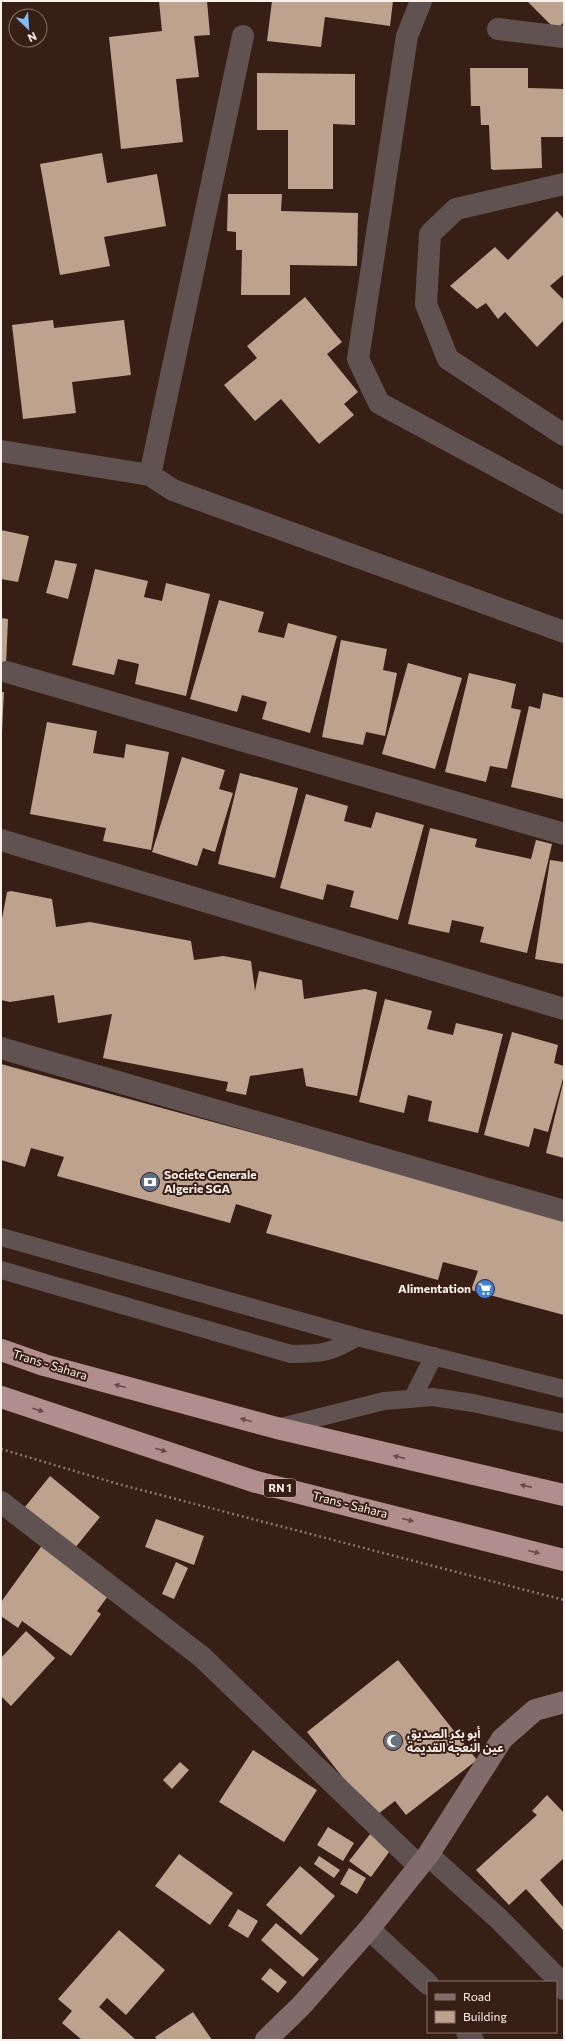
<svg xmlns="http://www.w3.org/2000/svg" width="565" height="2041" viewBox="0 0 565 2041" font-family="Commissioner,'Noto Sans Arabic',sans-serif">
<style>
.building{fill:#bda38e}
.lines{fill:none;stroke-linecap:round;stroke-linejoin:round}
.path{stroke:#89746c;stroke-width:2.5;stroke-dasharray:2 3;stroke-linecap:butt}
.lane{stroke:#615252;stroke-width:18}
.street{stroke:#615252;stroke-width:22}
.secondary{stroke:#816b6b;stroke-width:22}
.highway{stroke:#b18e8e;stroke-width:22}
.oneway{fill:#684b45}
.labels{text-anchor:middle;stroke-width:4;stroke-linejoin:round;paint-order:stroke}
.shield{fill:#381f15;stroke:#c3b1aa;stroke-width:1}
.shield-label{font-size:11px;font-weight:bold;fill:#fef0ea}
.poi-label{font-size:12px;font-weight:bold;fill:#fef0ea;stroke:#381f15;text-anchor:start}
.street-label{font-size:12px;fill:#fef0ea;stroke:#381f15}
</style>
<rect width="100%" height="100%" fill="#381f15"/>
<path class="building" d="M159,1h48l3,34 -16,1 5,41 -23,2 7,63 -62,7 -12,-112 53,-6z
M272,1h121l-3,25 -65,-9 -4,30 -54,-6z
M527,1h37v21l-8,8z
M470,68h58v20l36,1v48h-23l1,31 -48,2 -3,-1 -2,-44h-8l-1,-19h-9z
M257,73l98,1v51l-22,-1v65h-45v-59h-31z
M102,153l5,30 50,-9 9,52 -62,11 6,29 -50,9 -20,-111z
M228,194h54l-1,17 77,2 -1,53 -67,-1v30h-49l1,-45h-6v-18l-9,-1z
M557,211l7,8v55l-14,12 14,14v20l-27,27 -32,-35 -7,7 -12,-16 -9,6 -27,-23 45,-39 13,13z
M305,297l37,45 -15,12 31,38 -14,12 10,11 -35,29 -38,-45 -26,22 -31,-36 33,-27 -10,-12z
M53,320l1,8 70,-8 7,55 -59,7 4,31 -53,6 -11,-94z
M1,530l28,6 -11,46 -17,-3z
M55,560l22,4 -9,35 -22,-6z
M95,569l53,12 -4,16 18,4 4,-18 44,11 -24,102 -51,-12 4,-20 -21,-5 -4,16 -42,-10z
M219,600l45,12 -6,20 26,6 4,-15 49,13 -27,97 -48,-14 5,-17 -25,-7 -5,17 -47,-13z
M1,618l7,1 -2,46h-5z
M341,640l46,9 -4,21 14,3 -12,63 -19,-4 -3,13 -41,-8z
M408,663l54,15 -27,91 -53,-15z
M469,673l47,11 -5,24 10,2 -14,59 -17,-3 -4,16 -41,-10z
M1,692h3l-2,39h-1z
M543,693l21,5v101l-53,-12 18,-81 11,3z
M47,722l50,9 -4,22 31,5 2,-14 43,8 -18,98 -48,-9 3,-13 -76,-14z
M182,757l43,13 -6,19 14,4 -18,59 -12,-4 -6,18 -45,-14z
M240,773l58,15 -23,90 -57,-14z
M306,794l42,12 -4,15 27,7 5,-16 48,13 -26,95 -48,-13 4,-16 -27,-7 -4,16 -43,-12z
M430,828l47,11 -2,8 56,12 5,-19 16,4 -25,109 -47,-11 4,-15 -32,-7 -3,13 -41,-9z
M550,860l14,2v102l-29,-5z
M11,891l41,8 4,28 34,-5 101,19 3,19 29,-4 28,5 4,30 4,-20 43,9 2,19 61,-10 12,3 -20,104 -51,-10 -3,-18 -53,8 -4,19 -20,-4 2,-9 -125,-24 9,-44 -54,9 -4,-28 -44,7 -9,-2v-76l6,-32z
M385,999l47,12 -5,18 26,6 3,-12 47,11 -25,99 -50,-12 4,-20 -24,-6 -4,18 -45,-11z
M512,1032l46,13 -4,18 10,3v9l-16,57 -14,-4 -5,19 -45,-12z
M1,1064l563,154v97l-93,-25 7,-19 -35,-9 -5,18 -172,-47 6,-18 -36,-11 -6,19 -173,-47 7,-19 -33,-9 -6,19 -24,-7z
M563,1083h1v75l-18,-5z
M50,1476l50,41 -25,31 -50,-41z
M156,1519l48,17 -10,29 -49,-18z
M43,1544l68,48 -14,19 4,3 -30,42 -49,-35 -4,7 -17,-12v-14z
M176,1562l12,6 -14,31 -12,-5z
M26,1631l29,27 -44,48 -10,-10v-38z
M398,1660l79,100 -71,55 -11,-14 -21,16 -67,-85z
M253,1750l64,40 -33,52 -65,-40z
M180,1762l9,8 -17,19 -9,-9z
M547,1795l17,18v45l-24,22 24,28v23l-38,-42 -17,16 -33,-35 61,-55 -5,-4z
M328,1827l26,16 -11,18 -26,-16z
M371,1833l21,15 -21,29 -22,-16z
M179,1854l54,39 -23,32 -55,-39z
M319,1856l21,14 -6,8 -20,-14z
M300,1866l35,30 -34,39 -35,-30z
M349,1868l17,10 -9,16 -17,-10z
M238,1909l20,12 -10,17 -20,-12z
M276,1923l43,36 -16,18 -42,-37z
M119,1930l46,40 -39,45 -19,-17 -8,9 37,33h-54l-20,-17 10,-12 -14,-12z
M270,1968l17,14 -9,11 -17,-14z
M193,2012l19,28h-55l-2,-3z"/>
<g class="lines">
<path class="path" d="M1,1449l117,35 446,116"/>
<path class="lane" d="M1,1237l356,100 207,52
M1,1270l290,84c30,0 40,-1 66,-17
M412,1399l22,-43
M277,1428l107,-27 49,-4 40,6 91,20"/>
<path class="street" d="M421,1l-14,35 -49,323 21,44 185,100
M498,29l66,8
M564,184l-108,25 -26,25 -4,70 22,55 116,76
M1,451l149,24 23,15 391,142
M150,475l93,-439
M7,672l557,162
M1,840l563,169
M1,1048l563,163
M1,1502l201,155 217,209
M428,1855l71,64 56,57 9,13
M369,1929l59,55
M467,2032l6,8"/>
<path class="secondary" d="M266,2040l35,-34 68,-77 59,-74 74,-116 33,-29 29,-8"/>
<path class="highway" d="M1,1350l43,15 233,63 287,67
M1,1397l255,85 308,78"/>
</g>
<defs><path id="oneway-solid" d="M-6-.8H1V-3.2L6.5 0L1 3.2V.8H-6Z"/></defs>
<g class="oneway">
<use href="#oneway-solid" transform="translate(120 1386) rotate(-165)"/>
<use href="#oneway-solid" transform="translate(38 1410) rotate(18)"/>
<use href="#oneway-solid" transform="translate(246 1420) rotate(-165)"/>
<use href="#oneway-solid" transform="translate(161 1450) rotate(18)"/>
<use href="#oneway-solid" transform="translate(399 1457) rotate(-167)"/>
<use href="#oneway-solid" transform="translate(526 1486) rotate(-167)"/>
<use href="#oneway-solid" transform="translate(408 1520) rotate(14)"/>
<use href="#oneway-solid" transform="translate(534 1552) rotate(14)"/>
</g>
<defs>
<symbol id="bank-disc" viewBox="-11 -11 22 22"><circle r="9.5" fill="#5c6f8a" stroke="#381f15"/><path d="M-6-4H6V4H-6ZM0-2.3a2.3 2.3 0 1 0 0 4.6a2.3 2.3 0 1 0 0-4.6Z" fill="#fff"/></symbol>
<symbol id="supermarket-disc" viewBox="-11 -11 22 22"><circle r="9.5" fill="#3f7fe0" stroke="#381f15"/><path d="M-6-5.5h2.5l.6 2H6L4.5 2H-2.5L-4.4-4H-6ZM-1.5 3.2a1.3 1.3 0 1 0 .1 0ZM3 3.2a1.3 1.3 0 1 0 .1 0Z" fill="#fff"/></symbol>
<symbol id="mosque-disc" viewBox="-11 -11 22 22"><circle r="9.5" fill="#6b7280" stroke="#381f15"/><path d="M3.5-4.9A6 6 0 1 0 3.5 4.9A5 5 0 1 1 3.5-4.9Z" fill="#fff"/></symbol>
</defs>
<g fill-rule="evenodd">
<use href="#bank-disc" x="139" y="1171" width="22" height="22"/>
<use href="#supermarket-disc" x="474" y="1278" width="22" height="22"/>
<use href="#mosque-disc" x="382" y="1730" width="22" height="22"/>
</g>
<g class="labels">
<rect class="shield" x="264" y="1479" width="32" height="18" rx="3"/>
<g class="shield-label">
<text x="280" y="1492">RN 1</text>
</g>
<g class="poi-label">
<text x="164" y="1179">Societe Generale<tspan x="164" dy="14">Algerie SGA</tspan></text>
<text x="471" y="1293" text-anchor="end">Alimentation</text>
<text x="407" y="1738">أبو بكر الصديق<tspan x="407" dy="14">عين النعجة القديمة</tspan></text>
</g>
<g class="street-label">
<text transform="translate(50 1365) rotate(17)" y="4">Trans - Sahara</text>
<text transform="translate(350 1505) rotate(14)" y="4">Trans - Sahara</text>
</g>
</g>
<rect width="565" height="2041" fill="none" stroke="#fef0ea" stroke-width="4"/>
<rect x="427" y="1981" width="130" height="52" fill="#381f15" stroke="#87736a"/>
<rect x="435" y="1994" width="20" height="6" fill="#816b6b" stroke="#87736a"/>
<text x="463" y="2001" font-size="12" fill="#fef0ea">Road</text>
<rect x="435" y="2011" width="20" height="12" fill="#bda38e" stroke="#87736a"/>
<text x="463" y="2021" font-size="12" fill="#fef0ea">Building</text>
<g transform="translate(28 28) rotate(155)"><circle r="19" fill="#381f15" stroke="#87736a"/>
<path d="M0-3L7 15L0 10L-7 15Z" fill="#7ebdf9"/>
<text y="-6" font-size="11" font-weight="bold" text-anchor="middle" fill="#fef0ea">N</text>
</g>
</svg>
